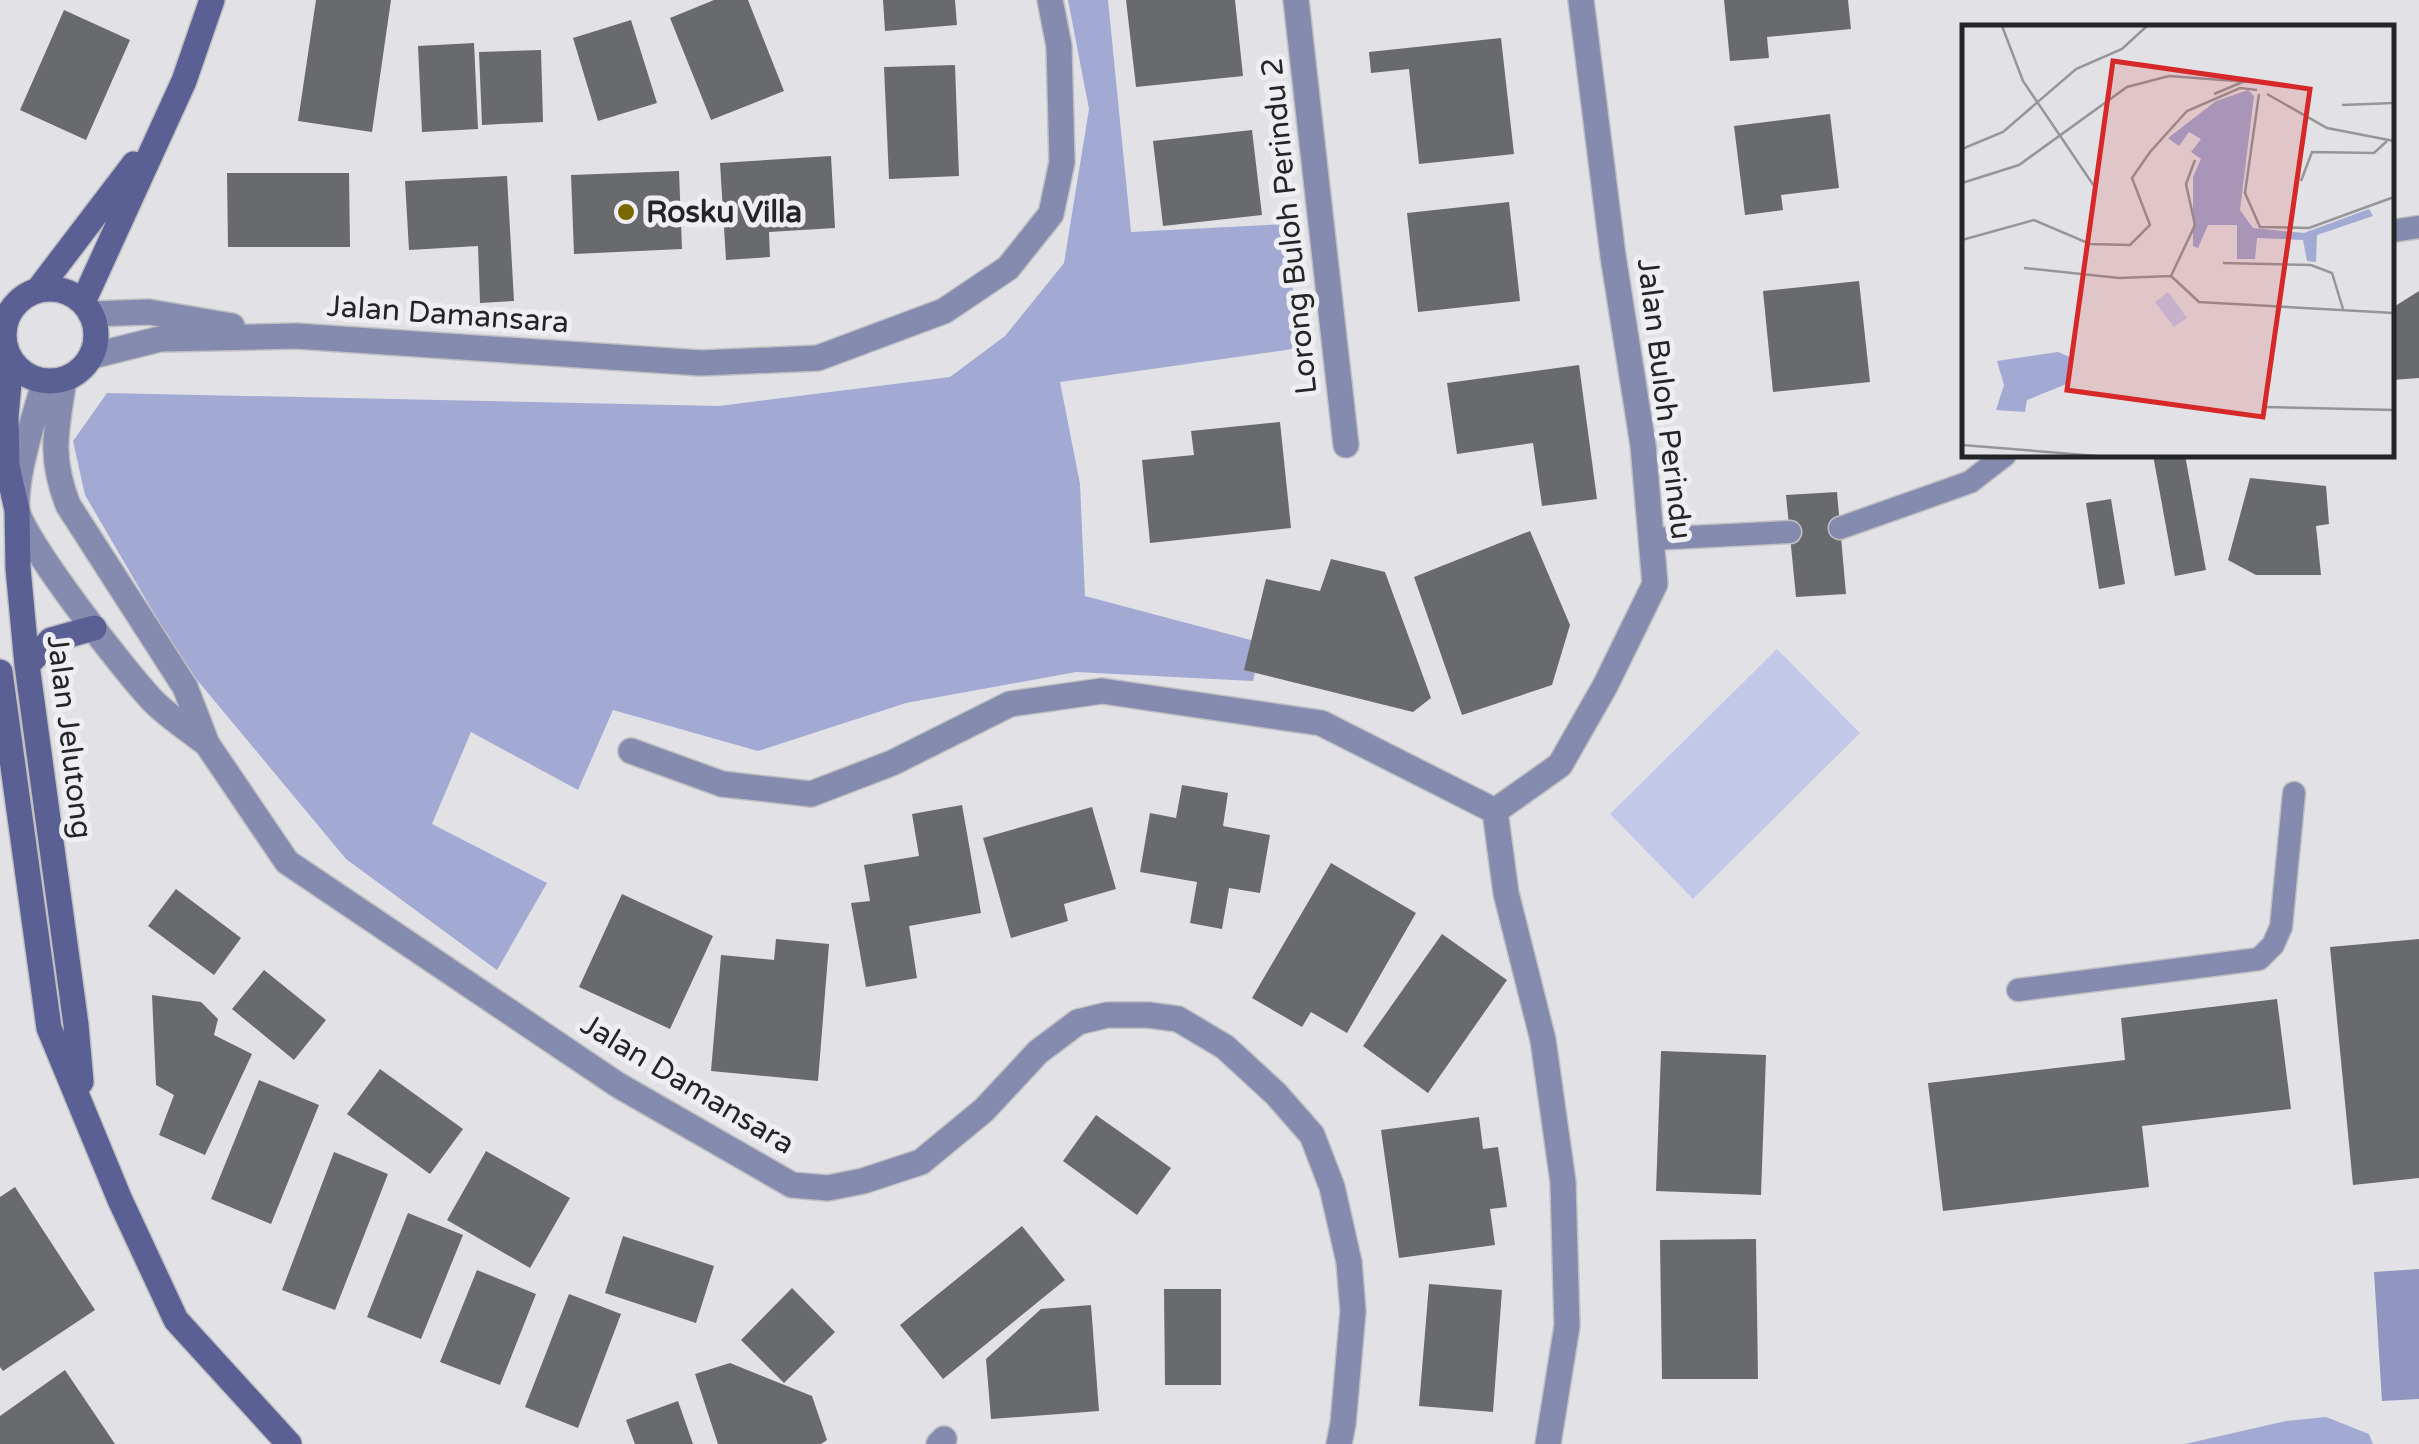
<svg xmlns="http://www.w3.org/2000/svg" width="2419" height="1444" viewBox="0 0 2419 1444" font-family="'Varela Round',sans-serif">
<style>
.green{fill:#c3c8e9}
.forest{fill:#a2a9d2}
.water{fill:#9096bf}
.building{fill:#696a6d}
.lines{fill:none;stroke-linecap:round;stroke-linejoin:round}
.lane-casing{stroke:#c0c0c3;stroke-width:25}
.street-casing{stroke:#c0c0c3;stroke-width:28}
.secondary-casing{stroke:#c0c0c3;stroke-width:28}
.lane{stroke:#858baf;stroke-width:22}
.street{stroke:#858baf;stroke-width:25}
.secondary{stroke:#5a6094;stroke-width:25}
.poi-dot{fill:#7a6800;stroke:#efeff3;stroke-width:4}
.labels{text-anchor:middle;stroke-width:10;stroke-linejoin:round;paint-order:stroke}
.poi-label{font-size:30px;font-weight:bold;fill:#242526;stroke:#efeff3;text-anchor:start}
.street-label{font-size:30px;fill:#242526;stroke:#efeff3}
.inset-road{fill:none;stroke:#969699;stroke-width:2.5}
.view{fill:#d62828;fill-opacity:0.15;stroke:#d62828;stroke-width:5}
.inset-edge{fill:none;stroke:#242526;stroke-width:5}
</style>
<rect width="100%" height="100%" fill="#e2e2e6"/>
<path class="green" d="M1777,649l83,84 -167,166 -83,-85z"/>
<path class="forest" d="M1068,0h40l23,232 154,-8 15,124 -240,34 20,102 5,112 177,47 -9,38 -177,-9 -170,31 -148,48 -145,-41 -35,80 -107,-58 -39,92 115,59 -50,87 -151,-111 -163,-196 -98,-168 -12,-54 34,-48 612,13 231,-29 55,-41 59,-73 25,-154z
M2326,1417l43,17 4,10h-188l101,-23z"/>
<path class="water" d="M2419,1269v130l-37,2 -8,-129z"/>
<path class="building" d="M316,0h75l-19,132 -74,-11z
M714,0h34l36,91 -73,29 -41,-102z
M883,0h72l2,25 -72,6z
M1126,0h109l8,76 -107,11z
M1724,0h124l3,29 -84,8 2,21 -39,3z
M64,10l66,30 -44,100 -66,-30z
M631,20l26,83 -59,18 -25,-83z
M1501,38l13,116 -95,10 -10,-95 -38,4 -2,-21z
M474,43l4,86 -56,3 -4,-86z
M541,50l2,72 -61,3 -3,-73z
M955,65l4,111 -70,3 -5,-112z
M1830,114l9,74 -58,7 2,15 -38,5 -11,-89z
M1252,130l10,85 -99,11 -10,-85z
M831,156l4,72 -66,4 1,25 -44,3 -6,-97z
M679,171l3,78 -108,5 -3,-79z
M227,173h122l1,74h-122z
M507,176l7,125 -34,2 -2,-57 -69,4 -4,-69z
M1509,202l11,99 -102,11 -11,-99z
M1859,281l11,101 -97,10 -10,-101z
M2419,291v87l-27,2v-72z
M1579,365l18,134 -55,7 -9,-63 -76,11 -10,-71z
M1280,422l11,106 -141,15 -8,-83 52,-5 -3,-24z
M2153,455h32l21,115 -31,6z
M2250,478l76,8 3,38 -13,2 5,49h-65l-28,-15z
M1837,492l9,102 -50,3 -10,-102z
M2111,499l14,85 -26,5 -13,-86z
M1530,531l40,94 -18,60 -90,30 -48,-138z
M1331,559l54,13 46,126 -18,14 -169,-42 22,-91 54,12z
M1182,785l46,8 -5,33 47,9 -10,58 -31,-5 -7,41 -32,-6 7,-41 -57,-10 10,-59 26,5z
M962,805l19,108 -72,13 8,52 -51,9 -15,-84 19,-2 -6,-36 55,-9 -7,-42z
M1092,807l24,82 -52,15 4,17 -57,17 -28,-100z
M1331,863l85,50 -69,120 -36,-21 -9,15 -50,-29z
M176,889l65,49 -27,37 -66,-49z
M622,894l91,42 -43,93 -91,-42z
M1442,934l65,46 -79,113 -65,-47z
M776,939l53,5 -11,137 -107,-10 10,-116 53,5z
M2419,939v239l-66,7 -23,-238z
M264,970l62,50 -32,40 -62,-51z
M152,995l49,7 17,17 -4,16 38,19 -47,101 -46,-20 15,-40 -18,-10z
M2277,999l14,110 -149,17 7,61 -206,24 -15,-128 197,-23 -4,-42z
M1661,1051l105,4 -5,140 -105,-4z
M380,1069l83,60 -33,45 -83,-60z
M259,1080l60,25 -48,119 -60,-25z
M1096,1115l75,53 -34,47 -74,-54z
M1479,1117l4,32 15,-2 9,60 -17,2 5,36 -96,13 -18,-128z
M486,1151l84,47 -40,70 -83,-48z
M334,1152l54,22 -53,136 -53,-20z
M15,1187l80,123 -92,61 -3,-4v-170z
M408,1213l55,22 -42,104 -54,-22z
M1022,1226l43,54 -122,99 -43,-54z
M623,1236l91,30 -18,57 -91,-30z
M1756,1239l2,140h-96l-2,-139z
M477,1270l59,24 -36,91 -60,-23z
M1429,1284l73,6 -9,122 -74,-6z
M792,1288l43,44 -51,51 -43,-43z
M1164,1289h57v96h-56z
M569,1294l52,20 -43,114 -53,-21z
M1091,1305l8,106 -108,8 -5,-60 55,-50z
M730,1363l82,33 15,44 -6,4h-103l-23,-70z
M65,1370l50,74h-115v-28z
M678,1401l15,43h-58l-9,-24z"/>
<g class="lines">
<defs>
<path id="lane" d="M2392,231l27,-4
M0,336l4,3
M1840,528l130,-46 35,-27
M1652,539l138,-7
M2018,990l241,-31 14,-14 8,-18 13,-134"/>
<path id="street" d="M1296,0l50,445
M91,314l58,-2 83,14
M92,356l68,-17 136,-3 405,27 117,-5 126,-47 64,-43 43,-54 11,-52 -3,-116 -9,-46
M64,380c-8,51 -15,76 4,125l117,182 22,57 80,118 331,223 174,100 36,3 35,-7 58,-19 63,-52 54,-58 40,-30 29,-7h41l30,4 47,28 51,47 36,41 20,52 17,75 4,49 -10,113 -4,20
M45,381c-10,33 -30,93 -28,127 2,29 111,167 136,193 16,16 36,29 54,43
M631,751l91,33 89,10 81,-31 118,-59 92,-13 219,32 174,88
M1495,811l65,-46 45,-79 50,-102 -12,-139 -30,-189 -32,-256
M1495,811l11,82 37,147 20,142 4,144 -19,118
M939,1444l5,-5"/>
<path id="secondary" d="M4 335a46 46 0 1 1 92 0a46 46 0 1 1-92 0Z
M38,290l96,-126
M83,302l101,-221 28,-81
M11,361l-5,55 1,50 10,44 1,58 9,97 49,360 5,57
M27,665l24,-25 43,-12
M0,672l49,356 71,172 56,120 113,124"/>
</defs>
<use href="#lane" class="lane-casing"/>
<use href="#street" class="street-casing"/>
<use href="#secondary" class="secondary-casing"/>
<use href="#lane" class="lane"/>
<use href="#street" class="street"/>
<use href="#secondary" class="secondary"/>
</g>
<circle class="poi-dot" cx="626" cy="212" r="10"/>
<g class="labels">
<g class="poi-label">
<text x="646" y="222">Rosku Villa</text>
</g>
<g class="street-label">
<text transform="translate(1289 226) rotate(-96)" y="10">Lorong Buloh Perindu 2</text>
<text transform="translate(448 314) rotate(4)" y="10">Jalan Damansara</text>
<text transform="translate(1665 399) rotate(83)" y="10">Jalan Buloh Perindu</text>
<text transform="translate(70 737) rotate(83)" y="10">Jalan Jelutong</text>
<text transform="translate(688 1084) rotate(31)" y="10">Jalan Damansara</text>
</g>
</g>
<g transform="translate(1962 25)">
<rect width="432" height="432" fill="#e2e2e6"/>
<path d="M206,267l19,26 -13,9 -19,-25z" fill="#c3c8e9"/>
<path d="M286,65l6,6 -14,114 13,18 51,5 65,-24 4,7 -56,19 -1,27 -9,-1 -4,-21 -46,-2 -2,21h-18v-34h-29l-10,23 -5,-2v-69l8,-18 -10,-7 10,-13 -12,-7 -10,14 -11,-8 48,-37zM96,327l14,6 -3,25 -42,17 -2,12 -29,-2 8,-25 -7,-24z" fill="#a2a9d2"/>
<path class="inset-road" d="M40,1l21,55 73,108M252,69l31,-13M297,69l-14,99 15,34 49,1 85,-31M305,69l60,34 67,13M380,80l52,-2M0,124l41,-17 73,-63 46,-20 25,-23M339,156l11,-29 62,1 13,-12M0,158l57,-18 108,-78 42,-11 93,7M0,215l72,-20 56,24 40,1 20,-20 -18,-47 18,-26 37,-41 53,-23 17,2M261,238l88,2 21,8 11,36M62,243l95,10 52,-2M209,251l28,26 195,11M209,251l24,-51 -9,-41 9,-24M304,382l128,3M0,420l135,11"/>
<path class="view" d="M151,36l197,28 -47,328 -196,-27z"/>
<rect width="432" height="432" class="inset-edge"/>
</g>
</svg>
